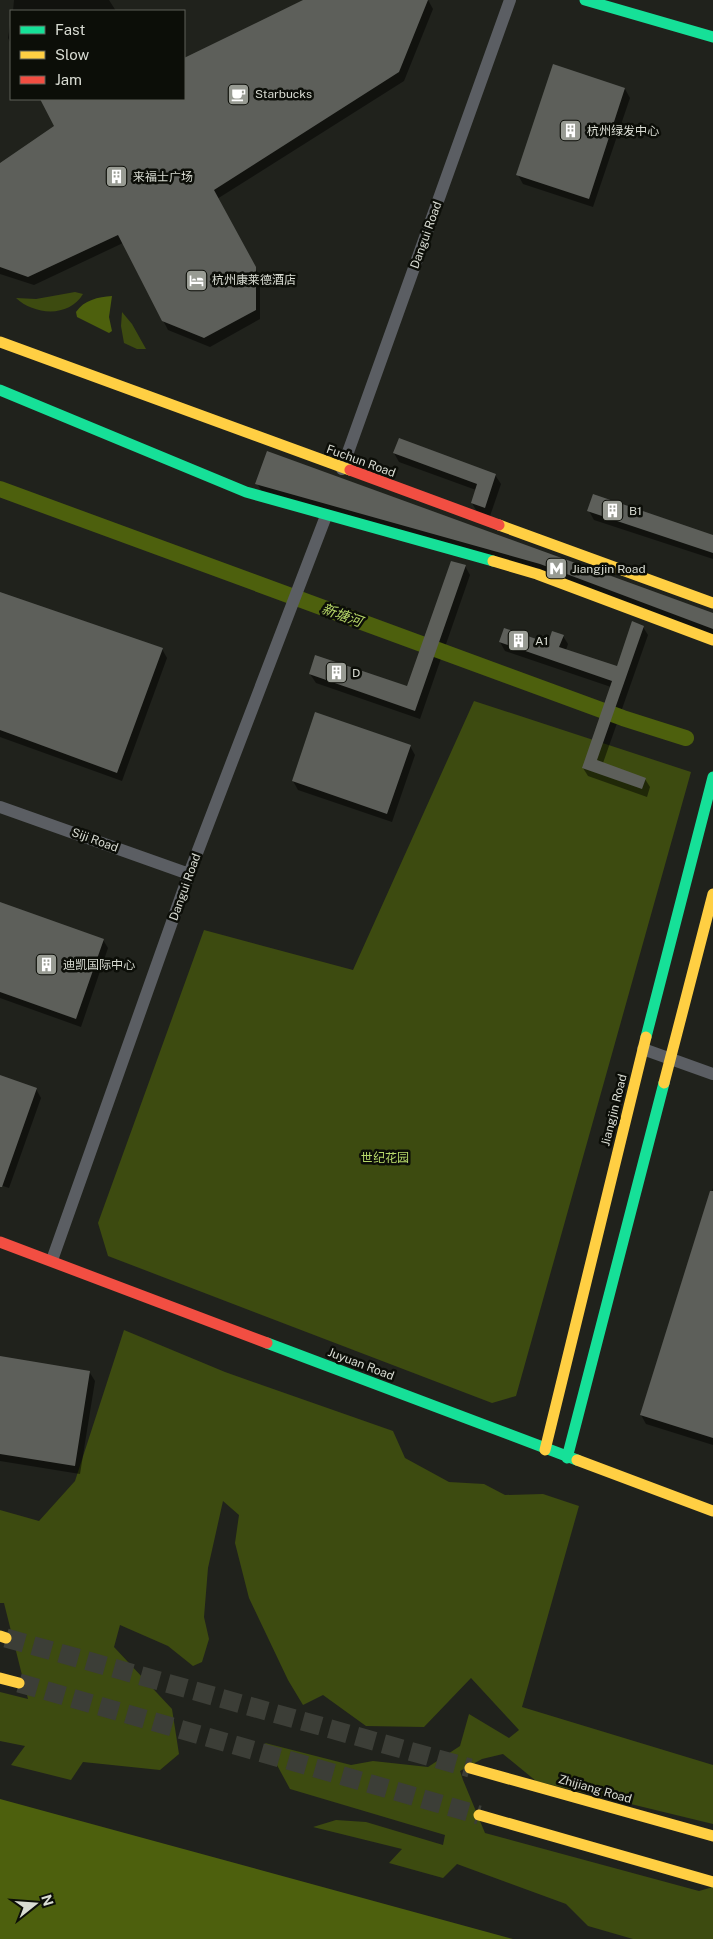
<svg xmlns="http://www.w3.org/2000/svg" width="713" height="1939" viewBox="0 0 713 1939" font-family="'Public Sans','Noto Sans SC',sans-serif">
<style>
.green{fill:#3d4b10}
.water{fill:#4d600d}
.shadow{fill:#0007}
.lines{fill:none;stroke-linecap:round;stroke-linejoin:round}
.canal{stroke:#4d600d;stroke-width:16}
.building{fill:#5d5f5a}
.primary-tunnel{stroke:#3c3e37;stroke-width:19;stroke-dasharray:19 9;stroke-linecap:butt}
.street{stroke:#5b5e63;stroke-width:12}
.fast{stroke:#16e098;stroke-width:11}
.slow{stroke:#ffcf43;stroke-width:11}
.jam{stroke:#f24e42;stroke-width:11}
.labels{text-anchor:middle;stroke-width:5;stroke-linejoin:round;paint-order:stroke}
.poi-label{font-size:12px;fill:#d9dcd3;stroke:#0c0e08;text-anchor:start}
.street-label{font-size:12px;fill:#d9dcd3;stroke:#0c0e08}
.park-label{font-size:12px;fill:#b7d86a;stroke:#0c0e08}
.water-label{font-size:14px;font-style:italic;fill:#b5d567;stroke:#0c0e08}
</style>
<rect width="100%" height="100%" fill="#20221c"/>
<path class="green" d="M75,292l8,2c-14,24 -49,21 -67,4l20,1z
M122,312l10,12 14,25h-9l-13,-6 -3,-17z
M474,701l217,71 -175,624 -24,7 -384,-147 -10,-33 106,-293 149,40z
M124,1330l101,42 168,59 12,27 44,24 35,2 21,11 38,-1 36,12 -57,201 191,58v59l-177,-43 -33,-27 -21,5 -22,12 3,9 22,53 214,58 14,-4v52h-80l-45,-13 -22,-22 -109,-40 -14,14 -54,-15 13,-14 -89,-22 23,-7 30,2 77,23 2,-10 -155,-46 -25,-46 86,22 22,-4 55,6 32,-21 9,-32 40,24 10,-8 -48,-52 -47,49 -58,-1 -43,-31 -20,10 -15,-25 -39,-82 -14,-55 4,-28 -16,-14 -15,67 -4,49 5,22 -7,23 -9,4 -25,-20 -48,-21 -6,22 58,62 7,45 -19,16 -77,-8 -12,18 -60,-15 14,-19 -25,-5v-49l28,7 -24,-96h-4v-93l39,11 36,-40z"/>
<path class="water" d="M112,296l-3,21 3,14 -3,2 -32,-16 -1,-5c8,-12 22,-15 36,-16z
M0,1799l513,140h-513z"/>
<path class="shadow" d="M14,0h95l7,11h-103z
M306,0h122l5,9 -29,72 -187,118 43,78v42l-50,28 -42,-17 -45,-87 -89,42 -34,-11v-109l56,-39 -15,-27h143v-40z
M11,19v25l-3,-6z
M625,89l5,9 -37,109 -70,-23 -5,-9z
M268,453l445,161v21l-451,-143 -5,-9z
M394,453l101,22 6,9 -11,32 -13,-4 -5,-9 4,-13 -77,-28z
M589,511l124,26v22l-119,-39z
M465,566l5,9 -50,144 -104,-36 -6,-9 98,14z
M0,593l162,56 5,9 -45,123 -122,-44z
M643,627l5,8 -45,128 42,16 5,8 -3,10 -59,-21 -5,-8 28,-81 -106,-36 -5,-9 48,2 15,-8 5,8 -2,6 52,18z
M410,746l5,9 -23,67 -94,-32 -5,-9z
M0,903l103,37 5,8 -27,79 -81,-29z
M0,1076l36,13 5,9 -32,90 -9,-3z
M713,1188v257l-67,-21 -5,-9z
M0,1358l90,15 5,8 -15,93 -80,-13z"/>
<g class="lines">
<path class="canal" d="M0,489l623,229 63,20"/>
</g>
<path class="building" d="M303,0h125l-29,72 -185,118 42,77v43l-52,28 -42,-17 -44,-86 -90,42 -28,-10v-104l54,-37 -14,-27h144v-41z
M553,64l72,24 -36,111 -73,-24z
M399,438l97,36 -11,34 -14,-5 6,-19 -84,-31z
M267,451l446,162v16l-173,-65 -285,-80z
M593,494l120,41v18l-126,-42z
M451,561l15,4 -51,146 -106,-37 6,-19 92,31z
M0,592l163,56 -46,125 -117,-43z
M632,621l12,5 -47,134 49,18 -4,11 -60,-21 30,-87 -113,-39 5,-14 44,15 4,-12 12,4 -5,12 58,19z
M315,712l96,33 -24,69 -95,-33z
M0,902l104,37 -28,80 -76,-27z
M0,1075l37,13 -35,99h-2z
M710,1191h3v247l-73,-23z
M0,1356l90,15 -15,95 -75,-12z"/>
<g class="lines">
<path class="primary-tunnel" d="M6,1638l464,130
M19,1683l460,132"/>
<path class="street" d="M342,469l168,-469
M0,807l189,67
M643,1049l70,25
M52,1260l137,-386 137,-358"/>
<path class="fast" d="M585,0l128,37
M0,390l246,102 247,69
M646,1037l67,-260
M267,1343l310,117
M567,1458l97,-375"/>
<path class="slow" d="M0,342l350,128
M499,525l214,78
M493,561l44,13 176,66
M664,1083l49,-189
M545,1450l101,-413
M577,1460l136,51
M0,1636l6,2
M0,1678l19,5
M470,1768l243,68
M479,1815l234,67"/>
<path class="jam" d="M350,470l149,55
M0,1242l267,101"/>
</g>
<defs>
<symbol id="cafe-square" viewBox="-11 -11 22 22"><rect x="-9" y="-9" width="18" height="18" rx="4" fill="#989b93" stroke="#0c0e08"/><path d="M-5.5-4.5H6V0H3Q3 3.5 0 3.5H-2.5Q-5.5 3.5-5.5 0ZM3-3.2v2h1.7v-2ZM-6 4.5H4V6H-6Z" fill="#fff"/></symbol>
<symbol id="building-square" viewBox="-11 -11 22 22"><rect x="-9" y="-9" width="18" height="18" rx="4" fill="#989b93" stroke="#0c0e08"/><path d="M-4-6H4V6H1V3H-1V6H-4ZM-2.5-4.3h1.7v1.8h-1.7ZM.8-4.3h1.7v1.8H.8ZM-2.5-1h1.7V.8h-1.7ZM.8-1h1.7V.8H.8Z" fill="#fff"/></symbol>
<symbol id="hotel-square" viewBox="-11 -11 22 22"><rect x="-9" y="-9" width="18" height="18" rx="4" fill="#989b93" stroke="#0c0e08"/><path d="M-6-4.5h1.5V1H6V5H4.5V3h-9V5H-6ZM-4 0a1.8 1.8 0 1 1 3.6 0ZM.5 0V-2.5h3Q6-2.5 6 0Z" fill="#fff"/></symbol>
<symbol id="metro-square" viewBox="-11 -11 22 22"><rect x="-9" y="-9" width="18" height="18" rx="4" fill="#989b93" stroke="#0c0e08"/><path d="M-5.5 5V-5H-3L0 0L3-5H5.5V5H3V-.5L0 4L-3-.5V5Z" fill="#fff"/></symbol>
</defs>
<g fill-rule="evenodd">
<use href="#cafe-square" x="226" y="82" width="25" height="25"/>
<use href="#building-square" x="558" y="118" width="25" height="25"/>
<use href="#building-square" x="104" y="164" width="25" height="25"/>
<use href="#hotel-square" x="184" y="268" width="25" height="25"/>
<use href="#building-square" x="600" y="498" width="25" height="25"/>
<use href="#metro-square" x="544" y="556" width="25" height="25"/>
<use href="#building-square" x="506" y="628" width="25" height="25"/>
<use href="#building-square" x="324" y="660" width="25" height="25"/>
<use href="#building-square" x="34" y="952" width="25" height="25"/>
</g>
<g class="labels">
<g class="poi-label">
<text x="255" y="98">Starbucks</text>
<text x="587" y="135">杭州绿发中心</text>
<text x="133" y="181">来福士广场</text>
<text x="212" y="284">杭州康莱德酒店</text>
<text x="629" y="515">B1</text>
<text x="572" y="573">Jiangjin Road</text>
<text x="535" y="645">A1</text>
<text x="352" y="677">D</text>
<text x="63" y="969">迪凯国际中心</text>
</g>
<g class="street-label">
<text transform="translate(426 235) rotate(-70)" y="4">Dangui Road</text>
<text transform="translate(361 461) rotate(20)" y="4">Fuchun Road</text>
<text transform="translate(95 840) rotate(20)" y="4">Siji Road</text>
<text transform="translate(185 887) rotate(-70)" y="4">Dangui Road</text>
<text transform="translate(614 1110) rotate(-76)" y="4">Jiangjin Road</text>
<text transform="translate(361 1364) rotate(21)" y="4">Juyuan Road</text>
<text transform="translate(595 1789) rotate(16)" y="4">Zhijiang Road</text>
</g>
<g class="park-label">
<text x="385" y="1162">世纪花园</text>
</g>
<g class="water-label">
<text transform="translate(342 615) rotate(20)" y="5">新塘河</text>
</g>
</g>
<rect x="10" y="10" width="175" height="90" fill="#0c0e08" stroke="#5e6059"/>
<rect x="20" y="26" width="25" height="8" fill="#16e098" stroke="#5e6059"/>
<text x="55" y="35" font-size="15" fill="#d9dcd3">Fast</text>
<rect x="20" y="51" width="25" height="8" fill="#ffcf43" stroke="#5e6059"/>
<text x="55" y="60" font-size="15" fill="#d9dcd3">Slow</text>
<rect x="20" y="76" width="25" height="8" fill="#f24e42" stroke="#5e6059"/>
<text x="55" y="85" font-size="15" fill="#d9dcd3">Jam</text>
<g transform="translate(35 1904) rotate(73)" stroke="#0c0e08" stroke-width="4" paint-order="stroke">
<path d="M0-4L9 19L0 12L-9 19Z" fill="#d9dcd3"/>
<text y="-8" font-size="14" font-weight="bold" text-anchor="middle" fill="#d9dcd3">N</text>
</g>
</svg>
